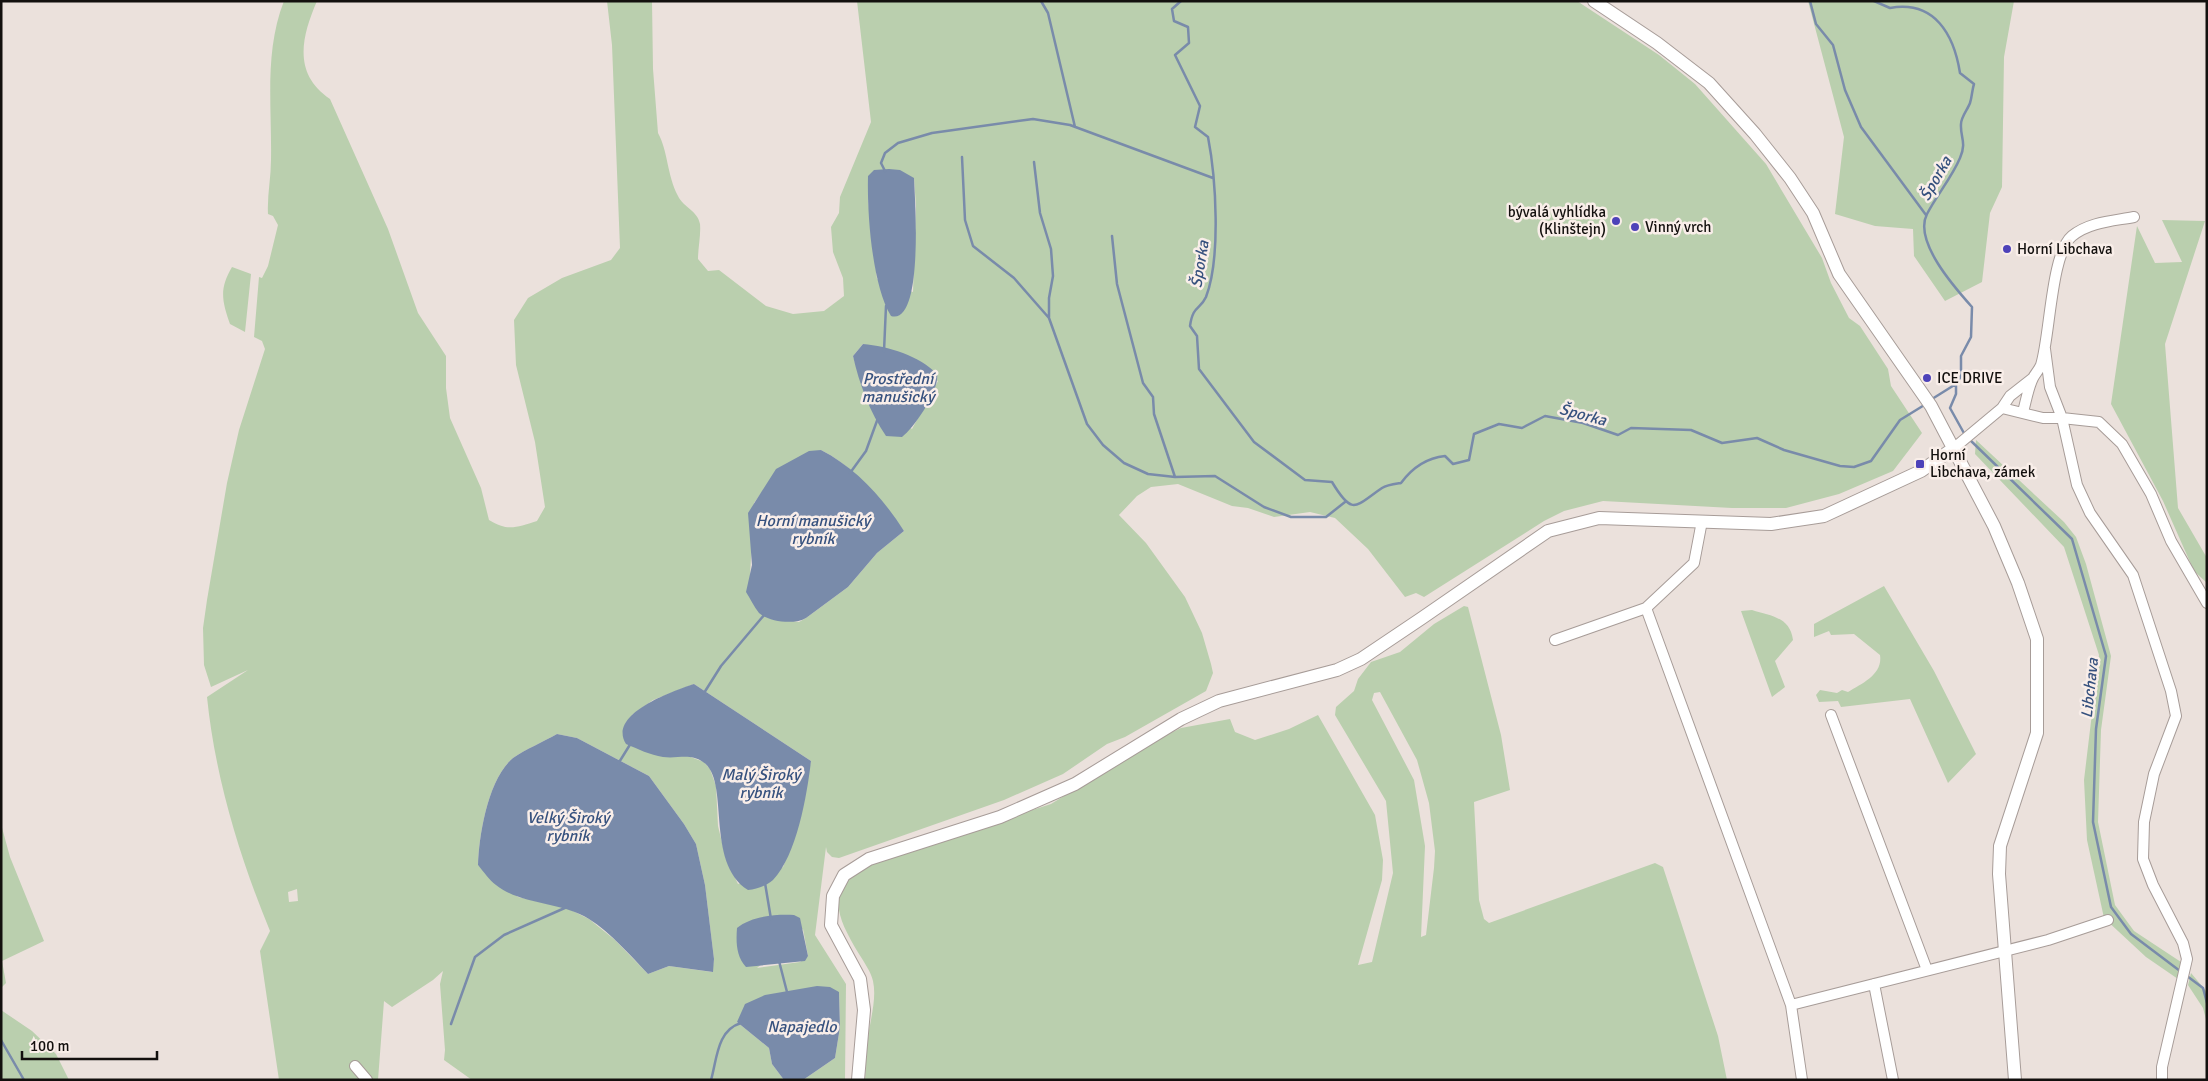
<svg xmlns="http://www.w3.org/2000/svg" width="2208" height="1081" viewBox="0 0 2208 1081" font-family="Signika,sans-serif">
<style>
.green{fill:#bacfae;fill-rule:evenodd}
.water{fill:#798baa}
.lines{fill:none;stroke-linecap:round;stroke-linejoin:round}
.stream{stroke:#798baa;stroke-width:2.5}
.minor-casing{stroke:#a79c98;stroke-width:12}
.tertiary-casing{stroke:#a79c98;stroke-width:14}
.minor{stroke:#fff;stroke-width:10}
.tertiary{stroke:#fff;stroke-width:12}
.poi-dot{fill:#4d42b9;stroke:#f9eee9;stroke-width:2}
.labels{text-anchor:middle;stroke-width:5;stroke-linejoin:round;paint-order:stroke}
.poi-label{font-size:15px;fill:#13100e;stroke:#f9eee9;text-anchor:start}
.water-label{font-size:16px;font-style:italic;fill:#36517e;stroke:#f9eee9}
</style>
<rect width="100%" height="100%" fill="#ebe1dc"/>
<path class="green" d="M284,1h33c-16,37 -24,73 13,98l58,130 30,84 28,43v32l4,30 31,70 8,32c19,12 28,7 48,1l8,-14 -10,-65 -19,-77 -2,-45 14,-22 34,-20 49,-18 9,-12 -8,-203 -5,-44h45l1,68 5,64c10,18 9,42 20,63 5,11 20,15 22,28 1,11 -2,24 -2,35l10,12 11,-1 47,36 27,8 31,-3 20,-15 -1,-18 -10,-26 -2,-25 8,-14 1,-16 31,-75 -14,-121h720l82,54 36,29 71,80 56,94 9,25 18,35 11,8 28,43 3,17 31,47 -29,38 -54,23 -53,14h-54l-129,-7 -39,10 -20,10 -120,76 -8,-4 -11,4 -37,-48 -33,-31 -25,-6 -36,5 -26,-9 -16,-2 -54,-22 -27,3 -14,9 -18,19 27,28 39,54 17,36 9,31 2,9 -7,18 -81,46 -18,7 -44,30 -59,26 -165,58 -7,-1 -5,-5 -1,-5 -11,88 31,49 -1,96h-42l32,-22 5,-31 -1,-35 -102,30 32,26 3,16 12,16h-312l-28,-20 1,-10 -5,-66 3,-13 -10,9 -41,27 -8,-6 -6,79h-99l-19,-129 10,-20c-31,-75 -55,-155 -63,-234l41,-27 -37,17 -7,-22 -1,-37 4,-28 20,-117 12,-53 26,-81 -3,-8 -8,-4 5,-60 3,1 6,-12 10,-41 -5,-9 -5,-2c-1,-18 3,-36 3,-54 1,-53 -7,-108 13,-159zM914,178l2,28 -3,86 -36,-13 -9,-79zM863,344l75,37 -26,48 -47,-34 -12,-39zM821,450c36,18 58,50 83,81l-27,22 -29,34 -42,31 -7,4 -33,-5 -16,-41 4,-73 10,-14zM694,684l117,77 -17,77 -11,29 -45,17 -12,-25 -8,-33 -2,-40 -6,-17 -6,-7 -16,-6 -56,-41 21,-15zM557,734l20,4 72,38 35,48 12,20 9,41 9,74 -2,13 -43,-6 -21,8 -33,-34 -26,-21 -22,-11 -49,-11 -40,-32c1,-30 10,-86 35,-107 13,-9 30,-16 44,-24zM297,889l1,12 -9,1 -1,-10zM803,929l5,27 -8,6 -43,6z
M1808,1h206l-10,56 -2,130 -12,26 -8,69 -37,19 -31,-45 -1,-27 -38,-3 -40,-12 9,-77z
M2162,220l43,1 -40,123 13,164 29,50v25l-13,-12 -31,-70 -52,-97 26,-178 18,37 27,-1z
M232,267l19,7 -6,58 -15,-8c-8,-23 -11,-35 2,-57z
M1976,440l88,82 12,15 10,27 25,92 -10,74 -3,92 17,83 19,26 47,31 -3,17 -32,-22 -42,-39 -17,-78 -3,-60 15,-125 -35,-108 -89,-93z
M1884,586l50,85 42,83 -28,29 -38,-84 -69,8 -3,-6 -19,1 -3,-7 4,-5 17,3 5,-3 6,2c15,-9 35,-18 32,-37l-26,-21 -23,1 -2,-4 -15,6v-13z
M1464,606l4,1 33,128 9,55 -36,12 5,98 5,19 5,4 166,-60 8,4 55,169 9,44h-862c1,-14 1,-28 3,-42 2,-18 9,-39 5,-57 -2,-9 -9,-19 -14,-27 -25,-42 -33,-62 12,-92l180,-58 99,-61 31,-15 49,-9 5,13 20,8 34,-11 29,-14 57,100 8,45 -1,20 -24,85 14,-3 21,-89 -7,-72 -51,-86 1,-8 18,-16 4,-12 13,-17 29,-10 34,-28zM1380,692l37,68 12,43 6,48 -1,17 -8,67 -5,2 4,-91 -11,-66 -42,-80 2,-7z
M1752,610c19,6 38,7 41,30l-18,21 10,26 -13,10 -31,-86z
M1,824l9,33 34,84 -42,20 4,22 -5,5z
M2191,973l16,19v31l-4,-15 -15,-23z
M1,1010l31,21 24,23 13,26h-68z"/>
<path class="water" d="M889,169l11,1 14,8c1,20 10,148 -23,138 -19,-31 -24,-103 -23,-140l6,-6z
M863,344c25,2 57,12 74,30 3,16 -23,54 -35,63l-16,-1c-16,-23 -27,-53 -33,-80z
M821,450c35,18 62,48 83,81l-27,22 -29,34 -42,31c-11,7 -37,4 -47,-5 -5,-6 -9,-15 -13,-21l6,-27 -4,-52 28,-44 33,-18z
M694,684l117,77c-4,34 -14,94 -38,119 -7,6 -16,9 -25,10 -44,-28 -17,-110 -45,-128 -13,-9 -25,-3 -40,-5 -13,-2 -25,-8 -37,-13 -19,-30 47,-53 68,-60z
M557,734l20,4 72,38 35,48 12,20 9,41 9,74 -1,13 -44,-6 -21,8c-18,-19 -37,-41 -59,-55 -28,-18 -66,-13 -93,-34 -7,-5 -12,-13 -18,-20 1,-30 10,-86 35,-107 13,-9 30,-16 44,-24z
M794,915l6,3 8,38 -3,5 -59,6c-10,-11 -10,-25 -9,-39 14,-12 39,-14 57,-13z
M817,986l13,1 9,5 1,35 -5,31 -32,22h-19l-12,-16 -3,-16 -32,-26 8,-18 20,-9z"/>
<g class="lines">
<path class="stream" d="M1041,1l7,12 27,114
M1181,1l-9,8 2,12 14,6 1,16 -14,12 25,51 -5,21 13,10c8,41 13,121 -2,160 -6,13 -13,8 -16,29l7,10 2,33 55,73 51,38 27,2c21,35 23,24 50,6 5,-3 13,-4 19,-5 11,-15 25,-25 44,-27l8,8 16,-4 5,-26 25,-10 23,4 23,-12 38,7 35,12 13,-7 60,2 31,13 35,-5 27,12 56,16 14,1 17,-6 29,-41 26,-16
M1810,1l6,23 17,21 12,45 16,37 65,88
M1874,1l16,7c45,-8 64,27 70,65l14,11c-2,6 -2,13 -4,19 -2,6 -9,14 -9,21 -1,13 6,18 -1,34 -8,19 -23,37 -33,56 -14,27 28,74 45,93l-1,30 -10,19v20l-5,8 -24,15
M962,157l3,63 8,26 41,32 35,40 38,106 16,21 21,18 24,11 27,3 40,-1 49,31 27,10h35l19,-15
M1034,162l6,51 11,36 2,27 -4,22v19
M885,171l-4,-8 4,-10 13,-10 34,-10 101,-14 37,6 143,53
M1112,236l5,48 26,99 10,14 1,17 21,63
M884,351l2,-45
M1956,384v10l-6,14 15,27
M1969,439l103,100 34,117 -10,73 -3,93 18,85 20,27 49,37
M850,473l16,-22 12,-33
M704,693l17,-27 44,-52
M618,764l13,-21
M765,883l6,36
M779,961l8,31
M2187,976l16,12 4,15
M451,1024l24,-67 29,-22 63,-28
M1,1040l23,40
M711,1080c6,-21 6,-50 30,-57"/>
<defs>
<path id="minor" d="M2045,349l5,38 12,31 37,4 23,22 29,50 20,47 36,62
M2002,408l8,-12 23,-18
M2023,412c3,-11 5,-24 10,-34 2,-4 6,-8 8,-13 9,-28 10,-112 31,-129 17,-14 41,-15 62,-19
M1954,448l48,-40 41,10h19l15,67 13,28 43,62 38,116 5,25 -22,58 -10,48 -1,37 10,26 30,58 4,16 -25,108v13
M1702,521l-8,42 -48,45 145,397 11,75
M1555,640l91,-32
M1831,715l96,255
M1874,984l19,96
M1791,1005l257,-65 60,-20
M355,1066l12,14"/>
<path id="tertiary" d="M1594,1l63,42 52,40 46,51 35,44 23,35 26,61 92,132 63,120 24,57 19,56v94l-37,113 -1,28 16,206
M858,1080l6,-70 -4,-31 -29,-54 2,-29 11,-21 25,-16 131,-42 75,-33 106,-65 38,-18 118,-31 24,-11 61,-41 126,-87 51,-13 172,6 53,-8 97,-45 33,-23"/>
</defs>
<use href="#minor" class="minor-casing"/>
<use href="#tertiary" class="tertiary-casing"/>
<use href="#minor" class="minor"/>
<use href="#tertiary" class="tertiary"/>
</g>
<g class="poi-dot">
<circle cx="1616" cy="221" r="5"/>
<circle cx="1635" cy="227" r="5"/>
<circle cx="2007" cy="249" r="5"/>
<circle cx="1927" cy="378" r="5"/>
<rect x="1915" y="459" width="10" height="10" rx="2.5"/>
</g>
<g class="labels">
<g class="poi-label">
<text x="1606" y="217" text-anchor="end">bývalá vyhlídka<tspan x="1606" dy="17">(Klinštejn)</tspan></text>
<text x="1645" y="232">Vinný vrch</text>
<text x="2017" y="254">Horní Libchava</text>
<text x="1937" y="383">ICE DRIVE</text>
<text x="1930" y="460">Horní<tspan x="1930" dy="17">Libchava, zámek</tspan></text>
</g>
<g class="water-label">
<text transform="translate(1935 178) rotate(-60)" y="6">Šporka</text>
<text transform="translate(1199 264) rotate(-81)" y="6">Šporka</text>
<text x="898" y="384">Prostřední<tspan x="898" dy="18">manušický</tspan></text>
<text transform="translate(1583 414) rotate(15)" y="6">Šporka</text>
<text x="813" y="526">Horní manušický<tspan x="813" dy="18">rybník</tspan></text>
<text transform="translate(2089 688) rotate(-84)" y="6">Libchava</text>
<text x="761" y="780">Malý Široký<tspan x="761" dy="18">rybník</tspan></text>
<text x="568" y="823">Velký Široký<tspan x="568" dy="18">rybník</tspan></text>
<text x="802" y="1032">Napajedlo</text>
</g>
</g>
<rect width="2208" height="1081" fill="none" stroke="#13100e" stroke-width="5"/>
<path d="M22 1051v8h135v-8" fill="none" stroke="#13100e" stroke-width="2.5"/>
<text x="30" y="1051" font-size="15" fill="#13100e" stroke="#f9eee9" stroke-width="4" paint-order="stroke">100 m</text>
</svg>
